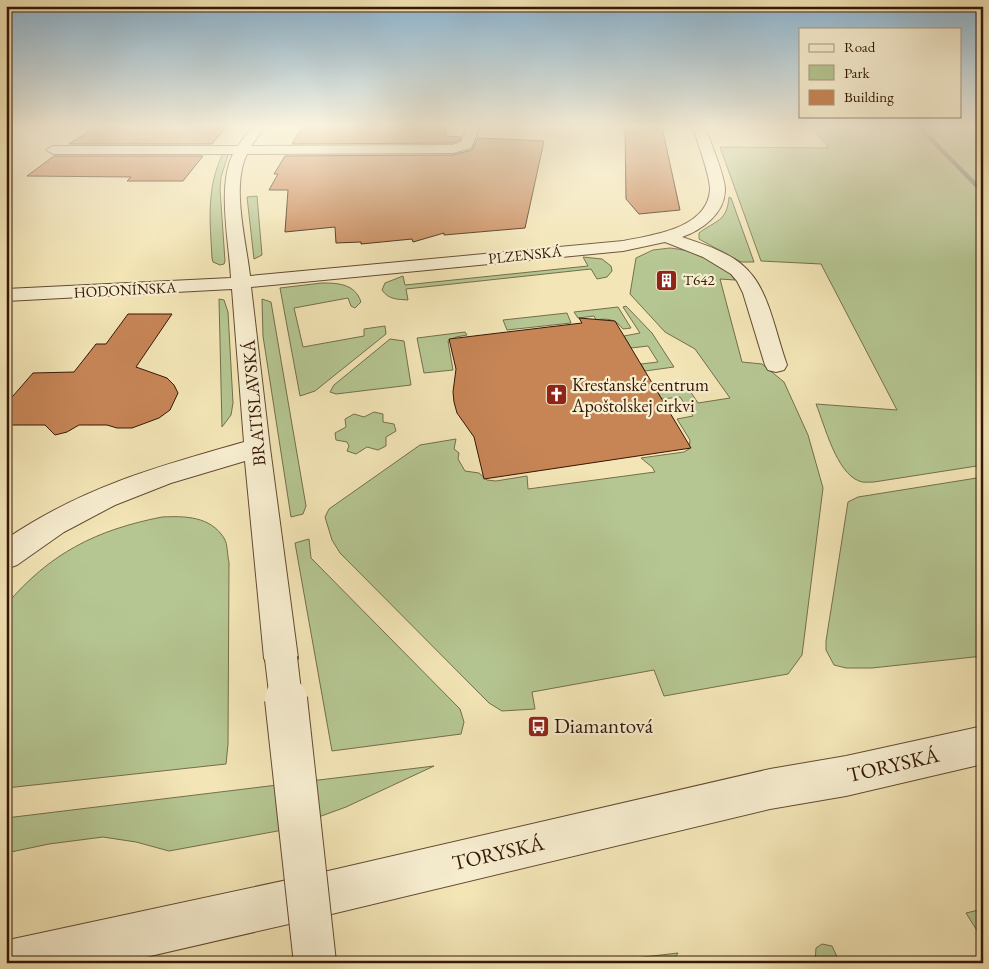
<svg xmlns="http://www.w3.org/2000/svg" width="989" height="969" viewBox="0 0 989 969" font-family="'EB Garamond',serif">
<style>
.green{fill:#b5c692;stroke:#746e4c}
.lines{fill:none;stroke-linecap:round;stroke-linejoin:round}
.stream{fill:#757a71;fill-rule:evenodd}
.building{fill:#c78556;stroke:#341706}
.minor-casing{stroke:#644a32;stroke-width:2}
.minor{fill:#f7eed0;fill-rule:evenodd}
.minor-bridge-far1-casing{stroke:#644a32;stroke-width:34;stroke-linecap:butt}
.minor-bridge-casing{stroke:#644a32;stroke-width:44;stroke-linecap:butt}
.minor-bridge-far1{stroke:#f7eed0;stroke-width:32}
.minor-bridge{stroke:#f7eed0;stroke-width:42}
.labels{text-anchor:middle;stroke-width:4.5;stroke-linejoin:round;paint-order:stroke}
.far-street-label{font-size:15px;fill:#341706;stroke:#f7eed0}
.far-poi-label{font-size:15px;fill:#341706;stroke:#f7eed0;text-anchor:start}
.poi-label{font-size:18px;fill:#341706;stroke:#f7eed0;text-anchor:start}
.street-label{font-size:18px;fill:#341706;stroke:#f7eed0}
.near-poi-label{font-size:21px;fill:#341706;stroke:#f7eed0;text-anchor:start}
.near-street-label{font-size:21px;fill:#341706;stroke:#f7eed0}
</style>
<rect width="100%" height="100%" fill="#f3e5b6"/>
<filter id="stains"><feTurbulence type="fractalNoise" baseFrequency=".004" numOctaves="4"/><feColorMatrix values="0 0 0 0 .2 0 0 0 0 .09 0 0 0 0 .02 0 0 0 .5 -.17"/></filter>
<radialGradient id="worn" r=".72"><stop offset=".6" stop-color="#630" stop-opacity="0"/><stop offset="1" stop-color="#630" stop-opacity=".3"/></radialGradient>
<path class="green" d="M811,127h172v338l-109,17c-5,0 -11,1 -15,-1 -23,-9 -34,-55 -43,-77l81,6 -76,-146 -60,-3 -41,-114 109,1z
M223,153l5,2 -7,22 -1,12 5,72 -1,3 -4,1 -7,-3 -1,-4c-2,-38 -6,-69 11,-105z
M257,196l5,59 -8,4 -7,-62z
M729,197l2,1 23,64h-13l-42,-23v-6c17,-13 28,-11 30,-36z
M670,248c25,3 50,10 65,32l-15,-1 22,83 20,2 22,18 24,53 15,53 -21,167 -14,19 -124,22 -10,-26 -122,22 3,17 -33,2 -13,-8 -149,-150 -8,-13 -7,-23 4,-8 91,-64 36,-6 -2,10 5,4 -1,6 7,12 14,2 8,7 9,1 31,-5 1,13 127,-17 -3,-5 -11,-9 43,-6 5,-3 1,-9 -13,-21 16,-3 -13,-19 -18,2 -5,-8 31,-3 10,15 32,-5 -35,-49 -30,-17 -35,-38 6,-36 17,-8z
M583,257l19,2 9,7 1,5 -5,6 -10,2 -6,-10 -185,20 2,11c-11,-1 -19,0 -26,-10l3,-7 18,-7 2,9 183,-19z
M322,283c17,0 33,1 39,19l-6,6 -4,-2 -3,-8 -54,10 9,39 61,-11v-7l21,-3 1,8 -71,57 -15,5 -20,-108z
M219,299l5,1 4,12 5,91 -2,12 -9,12z
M262,299l9,3 35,204 -3,8 -12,3 -28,-181z
M626,306l26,27 22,34 -29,4 -4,-7 17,-2 -10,-16 -17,2 -7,-12 16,-3 -17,-26z
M618,307l13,21 -8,1c-8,-10 -15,-11 -27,-9l-2,-4 -16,2 -4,-6z
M567,313l4,10 -64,7 -4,-10z
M465,332l2,3 -11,2 -8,4 5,29 -29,3 -7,-35z
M390,339l14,2 7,44 -75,9 -6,-2 4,-7z
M374,412l9,2v8l11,2 2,7 -10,6v9l-8,4 -11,-3 -11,7 -9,-3 2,-5 -2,-4 -11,-2 -1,-7 11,-6 -1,-8 9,-5 10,3z
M983,477v179l-111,12h-26l-12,-3 -8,-15v-9l22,-139 10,-5z
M162,517c23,-1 48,-1 62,21 4,6 3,17 5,24l-1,182 -2,20 -220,24v-183c44,-52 90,-75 156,-88z
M309,539l2,19 149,151 4,13 -3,12 -129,17 -37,-208z
M434,766l-88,41 -63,23 -114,21 -33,-9 -33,-5 -54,7 -43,9v-35z
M983,909v31l-17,-27z
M822,944l10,2 8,17h-25l1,-15z
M678,953l-7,10h-79z"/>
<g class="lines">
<path class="stream" d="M916,127h6l61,62v6z"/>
</g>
<path class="building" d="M95,127h131l-14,17h-143z
M302,127h144l-1,9 16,1 -1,3 -8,3 -160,1z
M625,127h37l18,83 -41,4 -13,-15z
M478,138l66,3 -19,87 -81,7v-2l-31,9 -1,-3 -51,5v-2l-25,1 -1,-16 -50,5 3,-42h-19l9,-16h-4l11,-18 168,-1 19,-5z
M54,156h149l-20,25h-56l4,-4 -104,-1z
M128,314h44l-36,53 31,11 7,7 4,8 -8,17 -11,8 -27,10h-15l-10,-3h-28l-12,7 -12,3 -10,-10h-39v-21l27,-31 41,-1 22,-28h10z
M579,318l36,3 76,127 -207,31 -10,-42 -17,-24 -3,-11 -1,-10 3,-23 -7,-30 133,-16z"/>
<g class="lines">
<defs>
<path id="minor" d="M252,127h13l-14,19 201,-1 9,-3 7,-15h12l-9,21 -18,5 -206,1c-16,32 -1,86 3,122l373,-35c29,-6 84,-12 87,-51 1,-12 -13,-49 -17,-63h12c5,14 21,51 20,64 -1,23 -23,39 -43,46 24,8 54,17 70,38 18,22 25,63 35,90l-3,5 -8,2 -8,-2 -3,-5 -22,-72 -6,-12 -6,-7 -28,-17 -38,-15 -42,9 -372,36 19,161 28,210 -5,12 -12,5 -12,-5 -5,-12 -19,-197 -74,22 -56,22 -51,27 -47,33 -11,4v-30c77,-52 150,-72 238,-97l-12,-153 -226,12v-12l225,-11c-2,-36 -14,-93 2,-124h-180l-7,-4 7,-4h185z
M983,726v38l-137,32 -76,13 -455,109 -195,45h-114v-21l7,-3 302,-65 455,-105 76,-13z"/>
</defs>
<use href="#minor" class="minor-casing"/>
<use href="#minor" class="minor"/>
<defs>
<path id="minor-bridge-far1" d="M281,658l5,42"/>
<path id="minor-bridge" d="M286,699l29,264"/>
</defs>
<use href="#minor-bridge-far1" class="minor-bridge-far1-casing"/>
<use href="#minor-bridge" class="minor-bridge-casing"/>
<use href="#minor-bridge-far1" class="minor-bridge-far1"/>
<use href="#minor-bridge" class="minor-bridge"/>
</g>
<linearGradient id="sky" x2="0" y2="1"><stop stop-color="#8bb7d5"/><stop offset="0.48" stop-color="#faf3de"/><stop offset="1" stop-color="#faf3de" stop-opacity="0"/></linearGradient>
<rect width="989" height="263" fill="url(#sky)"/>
<defs>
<symbol id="building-square" viewBox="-11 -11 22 22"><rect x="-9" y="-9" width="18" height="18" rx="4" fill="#8f2418" stroke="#f7eed0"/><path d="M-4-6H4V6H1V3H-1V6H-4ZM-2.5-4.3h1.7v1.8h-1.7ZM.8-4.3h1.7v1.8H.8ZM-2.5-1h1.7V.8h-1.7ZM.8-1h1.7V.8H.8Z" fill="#fff"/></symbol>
<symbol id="church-square" viewBox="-11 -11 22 22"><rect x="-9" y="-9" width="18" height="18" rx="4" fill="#8f2418" stroke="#f7eed0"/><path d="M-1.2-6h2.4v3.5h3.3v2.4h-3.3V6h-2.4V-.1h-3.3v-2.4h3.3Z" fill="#fff"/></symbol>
<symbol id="bus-square" viewBox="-11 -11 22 22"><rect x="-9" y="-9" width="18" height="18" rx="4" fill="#8f2418" stroke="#f7eed0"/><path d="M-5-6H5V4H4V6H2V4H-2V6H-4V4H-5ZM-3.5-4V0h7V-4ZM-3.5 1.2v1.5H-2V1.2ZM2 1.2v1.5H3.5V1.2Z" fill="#fff"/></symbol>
</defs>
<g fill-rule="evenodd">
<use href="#building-square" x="654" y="268" width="25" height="25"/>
<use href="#church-square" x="544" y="382" width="25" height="25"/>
<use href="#bus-square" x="526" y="714" width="25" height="25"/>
</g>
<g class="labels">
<g class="far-street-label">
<text transform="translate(525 255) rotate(-6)" y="5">PLZENSKÁ</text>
<text transform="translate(125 290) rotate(-3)" y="5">HODONÍNSKA</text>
</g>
<g class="far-poi-label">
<text x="683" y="285">T642</text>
</g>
<g class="poi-label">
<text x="572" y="391">Kresťanské centrum<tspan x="572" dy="21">Apoštolskej cirkvi</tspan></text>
</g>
<g class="street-label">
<text transform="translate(254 403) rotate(-95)" y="6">BRATISLAVSKÁ</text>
</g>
<g class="near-poi-label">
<text x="554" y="733">Diamantová</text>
</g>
<g class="near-street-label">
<text transform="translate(893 765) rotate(-13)" y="7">TORYSKÁ</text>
<text transform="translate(498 853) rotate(-13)" y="7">TORYSKÁ</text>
</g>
</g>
<rect width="989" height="969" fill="none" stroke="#f3e5b6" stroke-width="25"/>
<rect x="8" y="8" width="974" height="954" fill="none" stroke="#341706" stroke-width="2.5"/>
<rect x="12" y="12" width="964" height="944" fill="none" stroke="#341706"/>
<rect x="799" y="28" width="162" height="90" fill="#f7eed0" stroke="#a9987f"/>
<rect x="809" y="44" width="25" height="8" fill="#f7eed0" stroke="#a9987f"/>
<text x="844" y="52" font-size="15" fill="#341706">Road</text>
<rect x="809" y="65" width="25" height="15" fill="#b5c692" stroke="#a9987f"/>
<text x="844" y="78" font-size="15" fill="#341706">Park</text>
<rect x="809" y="90" width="25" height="15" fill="#c78556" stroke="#a9987f"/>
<text x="844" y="102" font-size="15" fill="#341706">Building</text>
<rect width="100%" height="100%" filter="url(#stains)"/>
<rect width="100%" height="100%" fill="url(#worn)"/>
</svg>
